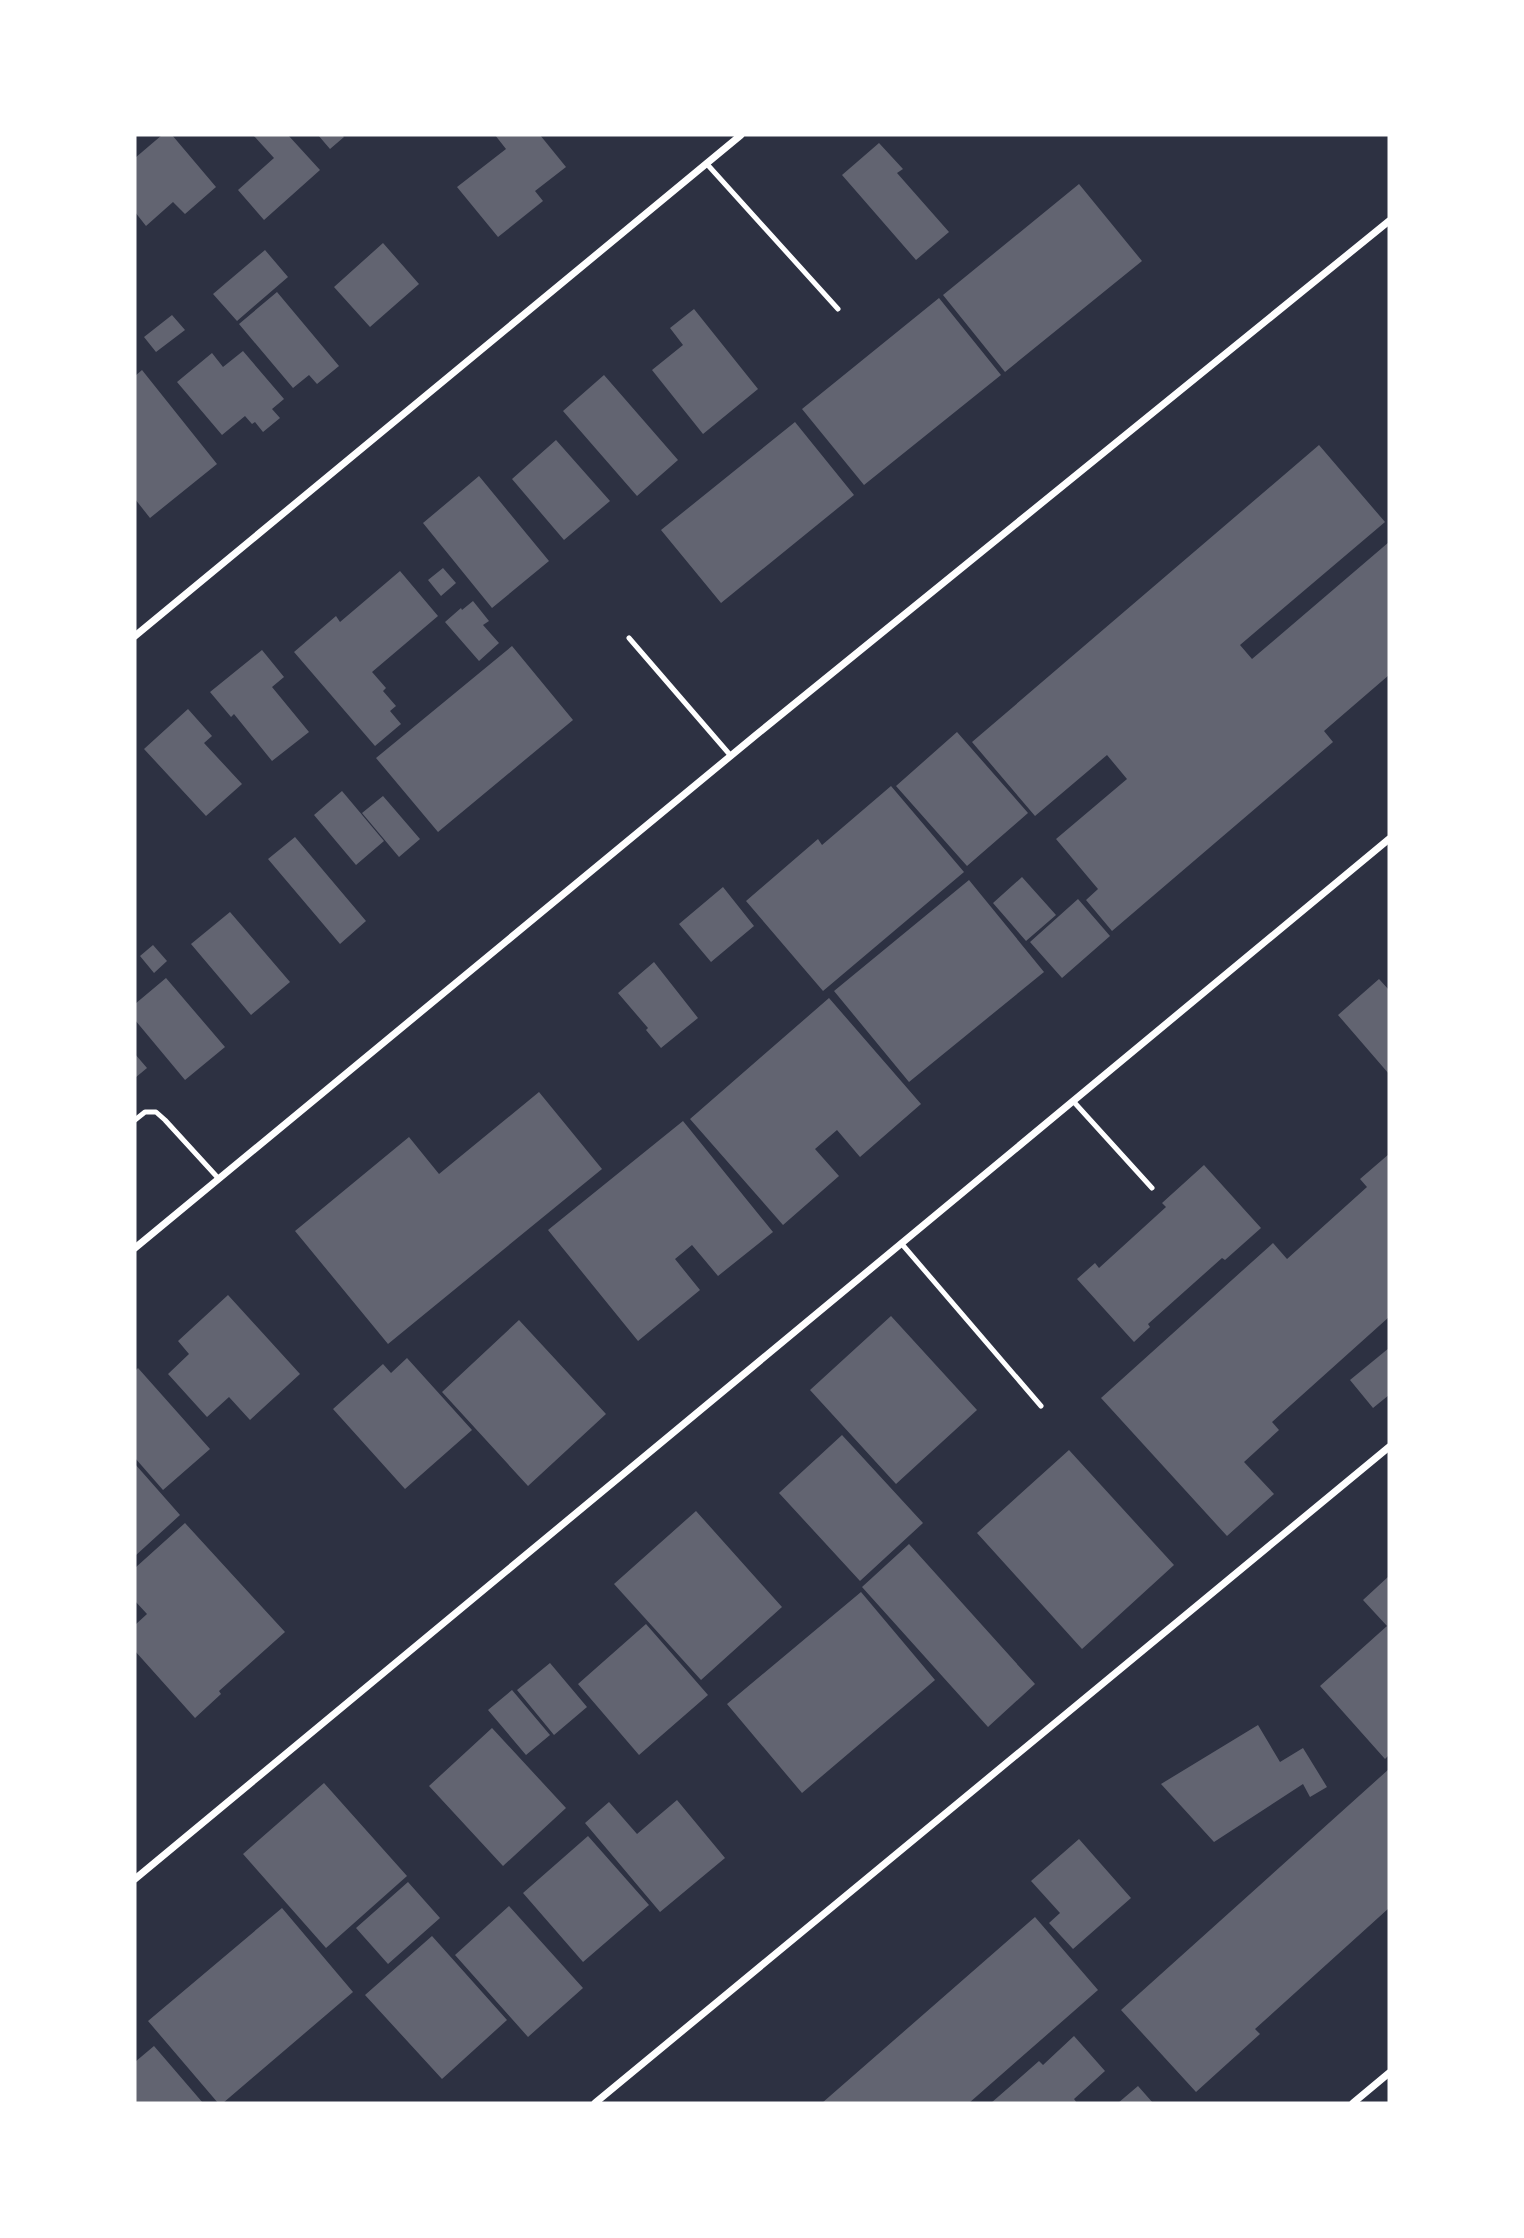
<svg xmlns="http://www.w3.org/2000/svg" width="1524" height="2238" viewBox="0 0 1524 2238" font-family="'Public Sans',sans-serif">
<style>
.building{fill:#626471}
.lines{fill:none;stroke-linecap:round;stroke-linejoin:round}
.service{stroke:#fff;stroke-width:5}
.minor{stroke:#fff;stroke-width:7}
</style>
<rect width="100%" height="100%" fill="#2d3142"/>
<path class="building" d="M162,135h10l44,52 -31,27 -12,-12 -27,24 -11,-14v-54z
M253,135h35l32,35 -56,50 -26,-30 36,-32z
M318,135h24l2,2 -14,12z
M495,135h45l26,32 -31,24 8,10 -45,36 -41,-50 49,-38z
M879,143l24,26 -6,4 52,59 -33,28 -74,-85z
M1079,184l63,77 -137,111 -62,-77z
M383,243l36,41 -49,43 -36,-40z
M265,250l23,27 -51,44 -24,-27z
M277,292l62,74 -22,18 -8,-9 -16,13 -54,-64z
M939,298l62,77 -137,110 -62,-76z
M694,309l64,80 -55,45 -51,-64 31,-25 -13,-17z
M172,315l13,15 -29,22 -12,-15z
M243,351l41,48 -12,10 8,9 -17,14 -8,-10 -3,2 -7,-8 -23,19 -45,-53 35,-29 11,14z
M142,370l75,94 -67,54 -15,-19v-123z
M604,375l74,85 -41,36 -74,-85z
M795,422l59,73 -133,108 -60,-73z
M556,440l54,61 -46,39 -52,-61z
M1319,445l66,77 -145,123 12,14 137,-117v133l-65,56 9,11 -221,189 -26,-31 12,-11 -42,-50 71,-60 -20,-24 -72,61 -63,-74z
M479,476l70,85 -57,47 -69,-85z
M443,568l13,15 -15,13 -13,-16z
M400,571l38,45 -66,56 14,16 -3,3 13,15 -6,5 11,13 -26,22 -81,-94 42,-36 4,6z
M473,601l16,20 -6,4 16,18 -20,18 -34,-39 16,-14 1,2z
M512,646l61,74 -135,112 -62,-74z
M262,650l22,27 -12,10 37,45 -37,29 -38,-47 -3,3 -21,-25z
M188,709l24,27 -8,7 38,41 -36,32 -62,-67z
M957,732l71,81 -61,53 -71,-80z
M891,786l73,86 -141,119 -77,-90 72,-62 4,6z
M342,791l42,50 -28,24 -42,-50z
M383,796l37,43 -21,18 -37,-44z
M295,837l71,84 -26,23 -72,-85z
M1022,877l34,38 -30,26 -33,-38z
M969,880l75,92 -135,110 -75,-91z
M723,887l31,39 -43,36 -32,-38z
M1078,899l32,37 -48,42 -32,-36z
M230,912l60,70 -39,33 -60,-71z
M153,945l14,16 -13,12 -14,-17z
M654,962l44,56 -37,30 -15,-18 2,-2 -30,-35z
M166,978l59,69 -40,33 -50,-60v-16z
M1379,979l10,11v84l-51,-59z
M829,998l92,106 -61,53 -23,-27 -22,19 24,27 -56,49 -93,-106z
M135,1054l12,14 -12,10z
M539,1092l63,77 -214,175 -93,-113 114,-94 30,37z
M683,1121l90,111 -55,44 -26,-31 -17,14 25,31 -62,51 -90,-111z
M1389,1154v163l-117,105 7,8 -35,32 30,32 -47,42 -126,-138 172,-155 14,16 80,-72 -7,-8z
M1204,1165l57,63 -36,32 -3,-2 -74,66 2,3 -16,15 -57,-63 18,-16 4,5 67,-61 -4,-4z
M228,1295l72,79 -50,46 -21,-23 -22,20 -39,-43 21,-20 -11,-13z
M891,1316l86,94 -81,74 -86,-94z
M519,1320l87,94 -78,72 -86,-94z
M1389,1348v47l-16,13 -23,-28z
M407,1358l65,72 -67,59 -72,-80 50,-45 8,9z
M138,1368l72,81 -47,41 -28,-32v-87z
M842,1435l81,88 -63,58 -81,-88z
M1069,1450l105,115 -92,84 -105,-116z
M135,1464l45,51 -45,41z
M696,1511l86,96 -81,73 -87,-96z
M185,1523l100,109 -66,59 2,3 -26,24 -60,-67v-26l12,-11 -12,-13v-33z
M909,1544l126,140 -47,43 -126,-140z
M1389,1576v179l-4,4 -65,-73 67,-60 -24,-26z
M861,1592l74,88 -133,113 -75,-89z
M646,1624l62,71 -69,60 -61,-71z
M550,1663l37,44 -33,28 -37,-45z
M512,1690l38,45 -24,20 -38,-45z
M1258,1725l22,37 23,-14 24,39 -17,10 -7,-13 -89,58 -53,-58z
M492,1728l74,80 -63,58 -74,-80z
M1389,1769v139l-134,121 5,5 -64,58 -75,-82z
M324,1783l83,93 -81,72 -83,-94z
M677,1800l48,58 -65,54 -75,-89 24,-21 28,32z
M588,1836l61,69 -66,57 -60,-69z
M1079,1839l52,59 -58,51 -24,-26 11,-10 -29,-32z
M408,1882l32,36 -52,46 -32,-36z
M509,1906l74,82 -55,49 -73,-82z
M282,1908l71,84 -130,111h-5l-70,-82z
M1035,1917l63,73 -129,113h-147z
M432,1936l75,84 -65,59 -77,-84z
M1074,2036l31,35 -31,28 3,4h-86l48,-42 4,4z
M154,2046l49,57h-68v-41z
M1138,2086l15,17h-35z"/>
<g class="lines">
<path class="service" d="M706,163l132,146
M629,638l102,118
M1073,1101l79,87
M135,1120l10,-8h11l9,8 54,59
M901,1243l140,163"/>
<path class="minor" d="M135,636l606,-501
M135,1248l621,-513 633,-514
M135,1879l1254,-1040
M595,2103l794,-656
M1353,2103l36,-30"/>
</g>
<rect width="1524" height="2238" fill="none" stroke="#ffffff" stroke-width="273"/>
</svg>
